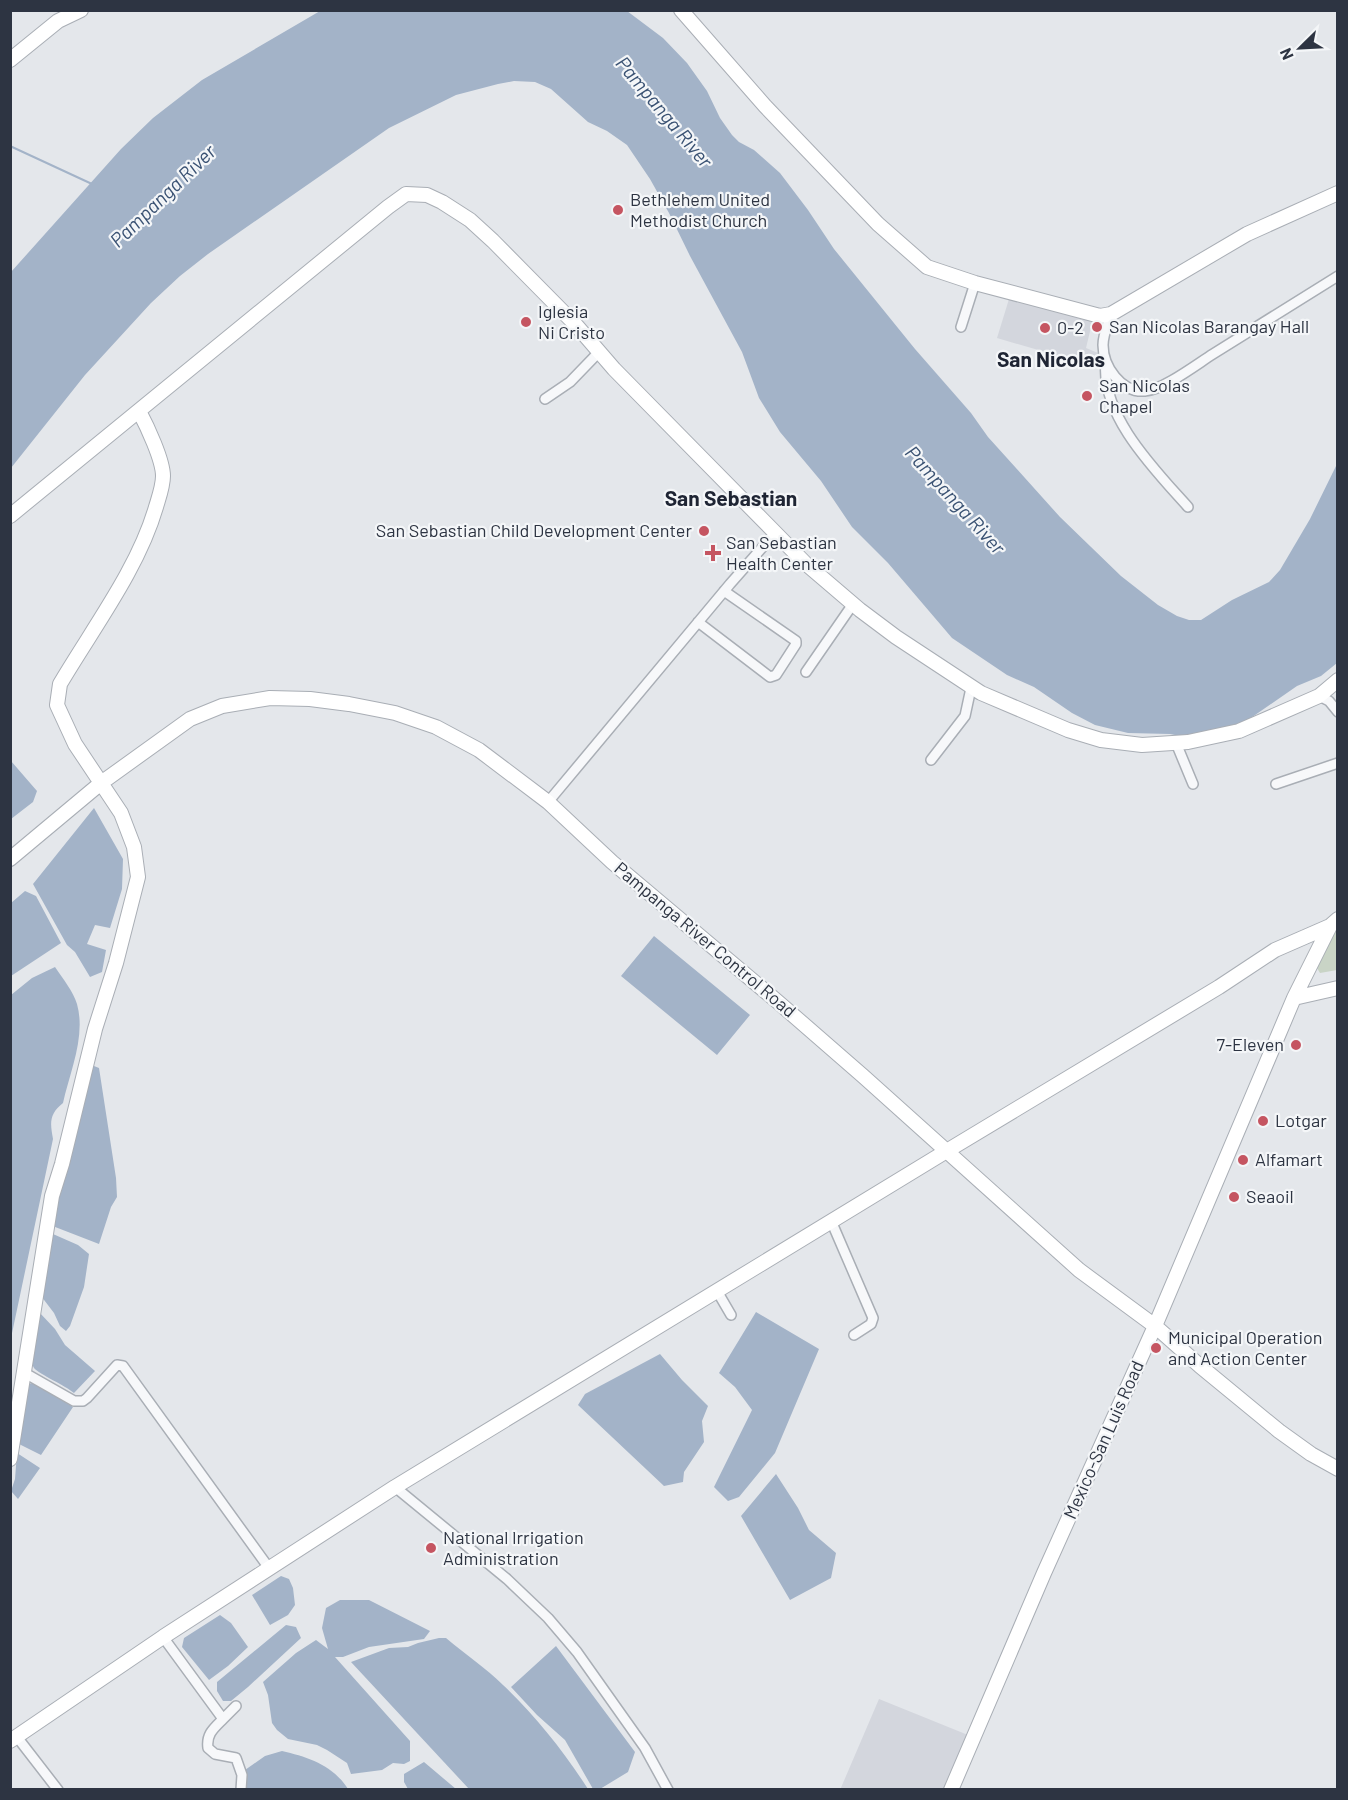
<svg xmlns="http://www.w3.org/2000/svg" width="1348" height="1800" viewBox="0 0 1348 1800" font-family="Barlow,sans-serif">
<style>
.built{fill:#d3d6dd}
.green{fill:#c9d4c6}
.water{fill:#a3b3c8}
.lines{fill:none;stroke-linecap:round;stroke-linejoin:round}
.stream{stroke:#a3b3c8;stroke-width:2}
.street-casing{stroke:#a9aeb5;stroke-width:12}
.secondary-casing{stroke:#a9aeb5;stroke-width:16}
.street{stroke:#f7f8fa;stroke-width:9}
.secondary{stroke:#fff;stroke-width:14}
.poi-dot{fill:#c55561;stroke:#f4f6f8;stroke-width:2}
.labels{text-anchor:middle;stroke-width:4.5;stroke-linejoin:round;paint-order:stroke}
.poi-label{font-size:18px;fill:#2d3442;stroke:#f4f6f8;text-anchor:start}
.street-label{font-size:18px;fill:#2d3442;stroke:#f4f6f8}
.water-label{font-size:20px;font-style:italic;fill:#3a5273;stroke:#f4f6f8}
.quarter-label{font-size:21px;font-weight:bold;fill:#1f2534;stroke:#f4f6f8}
</style>
<rect width="100%" height="100%" fill="#e4e7eb"/>
<path class="built" d="M1009,299l25,4 59,16 -7,29 12,5 -5,13 -96,-28z
M879,1699l89,36 -24,54 -104,1z"/>
<path class="green" d="M1337,928v42l-17,3 -3,-5c5,-14 9,-30 20,-40z"/>
<path class="water" d="M320,11h307l36,27 24,25 20,28 13,27 12,17 7,7 15,8 26,23 28,37 26,39 81,100 56,64 17,24 72,80 61,59 37,29 19,11 12,4h12l31,-20 37,-18 11,-12 30,-51 27,-55v199l-16,13 -24,10 -52,36 -21,5 -19,9 -15,2 -20,-4 -42,-1 -33,-8 -23,-12 -38,-26 -27,-12 -55,-37 -64,-75 -36,-36 -31,-46 -41,-49 -21,-34 -17,-46 -52,-96 -21,-43 -19,-34 -23,-34 -20,-14 -19,-9 -37,-33 -16,-7 -21,-1 -16,3 -42,11 -67,33 -181,126 -28,22 -29,27 -66,72 -74,93v-196l110,-123 32,-31 49,-38z
M11,761l26,30 -4,11 -22,17z
M94,808l29,51 -1,30 -12,39 -15,-3 -8,19 19,6 -4,22 -12,5 -15,-25 -8,-7 -34,-61z
M25,891l11,5 25,47 -50,33v-73z
M654,936l96,79 -33,40 -96,-79z
M55,967c8,12 18,24 22,37 9,32 -7,68 -14,99 -14,11 -13,20 -10,36l-42,199v-343l21,-17z
M94,1066l5,2 17,110 1,19 -6,10 -12,37 -49,-19 38,-155z
M53,1234l25,11 11,9 -5,33 -14,39 -4,5 -6,-5 -6,-13 -16,-21 10,-54z
M39,1312l16,17 10,16 30,26 -21,22c-8,-7 -35,-19 -40,-25 -7,-10 3,-44 5,-56z
M756,1312l63,37 -44,104 -36,44 -11,4 -14,-14 38,-77 -17,-23 -16,-14z
M660,1354l22,26 26,26 -6,15 2,21 -20,30 -1,10 -19,4 -86,-81 7,-11z
M34,1383l39,24 -32,48 -22,-11 8,-60z
M17,1453l23,15 -22,31 -7,-8 4,-12z
M776,1474l22,34 11,22 27,23 -5,25 -41,22 -49,-84z
M281,1576l8,3 4,9 2,17 -7,10 -18,10 -18,-30z
M340,1600h29l61,31 -6,8 -55,8 -26,10h-8l75,84v20l-6,3 -11,-1 -11,7 -31,4 -4,-11 -20,-13 -10,-5 -29,-6 -11,-9 -5,-7 -4,-28 -5,-13 33,-29 20,-13 12,9 -6,-21 4,-20z
M220,1615l11,8 17,24 -20,19 -19,14 -27,-33 2,-9z
M286,1625l10,2 5,11 -53,49 -17,14h-8l-6,-10v-9z
M439,1638h7c19,16 40,30 57,47 33,31 61,67 85,104h-119l-118,-127 38,-14 19,-1 10,-4z
M556,1646l79,106 -7,20 -28,17h-7l-28,-49 -28,-25 -26,-28z
M282,1751c26,6 51,14 66,38l-104,1 1,-20 20,-14z
M424,1762l32,27h-48l-4,-7v-8z"/>
<g class="lines">
<path class="stream" d="M10,146l82,38"/>
<defs>
<path id="street" d="M1111,314c-3,10 -8,20 -8,31 0,21 18,48 42,46 18,-1 52,-27 68,-37 42,-26 83,-52 125,-78
M961,327l14,-44
M1106,362c-6,53 49,108 82,145
M545,399l25,-17 29,-30
M698,622l72,55 6,-2 20,-31v-3l-72,-50
M806,672l47,-68
M1319,696l10,5 9,11
M1176,743l17,41
M931,760l34,-44 6,-28
M1276,784l62,-21
M548,802l182,-218 45,-51
M832,1223l41,95 -2,6 -17,11
M717,1291l14,24
M23,1372l51,29h9l4,-3 30,-33 6,1 146,202
M395,1487l112,92 41,39 29,34 68,96 23,42
M163,1637l60,82c-9,9 -17,15 -15,29l7,6 21,4 6,17 -1,15
M223,1719l13,-13
M17,1737l41,53"/>
<path id="secondary" d="M681,10l84,96 113,118 49,43 48,16 125,33 11,-2 136,-80 91,-41
M10,60l48,-39 23,-11
M10,516l378,-309 18,-13 21,1 15,7 28,18 23,21 83,84 38,44 191,194 55,47 36,27 85,56 87,37 33,10 41,5 46,-3 51,-11 80,-35 19,-16
M10,859l91,-76 89,-64 32,-13 48,-8 40,1 39,5 46,9 41,14 43,23 69,52 64,60 166,140 85,74 216,194 76,56 45,40 79,65 32,23 27,15
M1294,998l36,-72
M10,1459l42,-263 10,-32 33,-135 21,-66 22,-86 -4,-30 -13,-34 -46,-69 -18,-39 3,-21c33,-56 78,-115 96,-177 3,-10 7,-21 7,-31 0,-16 -16,-50 -24,-65
M10,1741l153,-104 232,-150 550,-335 274,-165 56,-37 55,-24 8,-7
M951,1790l93,-217 111,-247 139,-328 44,-10"/>
</defs>
<use href="#street" class="street-casing"/>
<use href="#secondary" class="secondary-casing"/>
<use href="#street" class="street"/>
<use href="#secondary" class="secondary"/>
</g>
<g class="poi-dot">
<circle cx="618" cy="210" r="6"/>
<circle cx="526" cy="322" r="6"/>
<circle cx="1097" cy="327" r="6"/>
<circle cx="1045" cy="328" r="6"/>
<circle cx="1087" cy="396" r="6"/>
<circle cx="704" cy="531" r="6"/>
<path d="M710 544h6v6h6v6h-6v6h-6v-6h-6v-6h6z"/>
<circle cx="1296" cy="1045" r="6"/>
<circle cx="1263" cy="1121" r="6"/>
<circle cx="1243" cy="1160" r="6"/>
<circle cx="1234" cy="1197" r="6"/>
<circle cx="1156" cy="1348" r="6"/>
<circle cx="431" cy="1548" r="6"/>
</g>
<g class="labels">
<g class="poi-label">
<text x="630" y="206">Bethlehem United<tspan x="630" dy="21">Methodist Church</tspan></text>
<text x="538" y="318">Iglesia<tspan x="538" dy="21">Ni Cristo</tspan></text>
<text x="1109" y="333">San Nicolas Barangay Hall</text>
<text x="1057" y="334">0-2</text>
<text x="1099" y="392">San Nicolas<tspan x="1099" dy="21">Chapel</tspan></text>
<text x="692" y="537" text-anchor="end">San Sebastian Child Development Center</text>
<text x="726" y="549">San Sebastian<tspan x="726" dy="21">Health Center</tspan></text>
<text x="1284" y="1051" text-anchor="end">7-Eleven</text>
<text x="1275" y="1127">Lotgar</text>
<text x="1255" y="1166">Alfamart</text>
<text x="1246" y="1203">Seaoil</text>
<text x="1168" y="1344">Municipal Operation<tspan x="1168" dy="21">and Action Center</tspan></text>
<text x="443" y="1544">National Irrigation<tspan x="443" dy="21">Administration</tspan></text>
</g>
<g class="street-label">
<text transform="translate(705 940) rotate(40)" y="6">Pampanga River Control Road</text>
<text transform="translate(1104 1440) rotate(-66)" y="6">Mexico-San Luis Road</text>
</g>
<g class="water-label">
<text transform="translate(664 112) rotate(50)" y="7">Pampanga River</text>
<text transform="translate(163 196) rotate(-44)" y="7">Pampanga River</text>
<text transform="translate(955 500) rotate(48)" y="7">Pampanga River</text>
</g>
<g class="quarter-label">
<text x="1051" y="367">San Nicolas</text>
<text x="731" y="506">San Sebastian</text>
</g>
</g>
<rect width="1348" height="1800" fill="none" stroke="#2d3442" stroke-width="24"/>
<g transform="translate(1300 48) rotate(246)" stroke="#f4f6f8" stroke-width="4.5" paint-order="stroke">
<path d="M0-4.5L10 22L0 15L-10 22Z" fill="#2d3442"/>
<text y="-9" font-size="16" font-weight="bold" text-anchor="middle" fill="#2d3442">N</text>
</g>
</svg>
